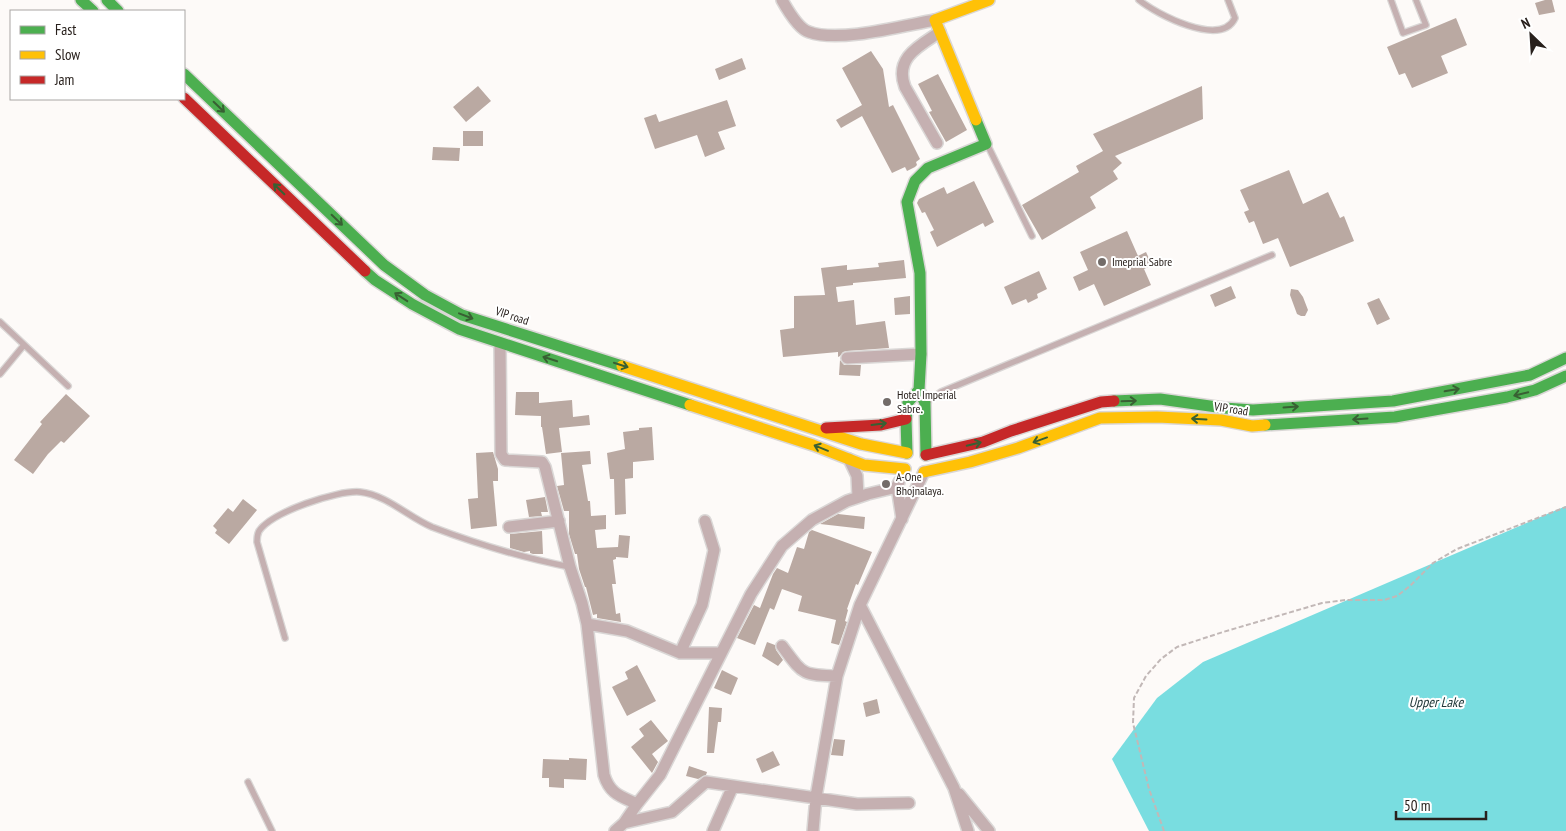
<svg xmlns="http://www.w3.org/2000/svg" width="1566" height="831" viewBox="0 0 1566 831" font-family="'PT Sans Narrow',sans-serif">
<style>
.water{fill:#79dde0}
.building{fill:#baa9a2}
.lines{fill:none;stroke-linecap:round;stroke-linejoin:round}
.lane-casing{stroke:#dad7d6;stroke-width:8}
.street-casing{stroke:#dad7d6;stroke-width:14}
.fast-casing{stroke:#dad7d6;stroke-width:14}
.slow-casing{stroke:#dad7d6;stroke-width:14}
.jam-casing{stroke:#dad7d6;stroke-width:14}
.path{stroke:#c2b8b7;stroke-width:2;stroke-dasharray:5 2.5;stroke-linecap:butt}
.lane{stroke:#c5b0b1;stroke-width:5.5}
.street{stroke:#c5b0b1;stroke-width:11}
.fast{stroke:#4caf50;stroke-width:11}
.slow{stroke:#ffc107;stroke-width:11}
.jam{stroke:#c62828;stroke-width:11}
.oneway{stroke:#386033}
.poi-dot{fill:#736c69;stroke:#fff;stroke-width:2}
.labels{text-anchor:middle;stroke-width:4;stroke-linejoin:round;paint-order:stroke}
.poi-label{font-size:12px;fill:#28201c;stroke:#fff;text-anchor:start}
.street-label{font-size:12px;fill:#28201c;stroke:#fff}
.water-label{font-size:14px;font-style:italic;fill:#203738;stroke:#fff}
</style>
<rect width="100%" height="100%" fill="#fdfaf8"/>
<path class="water" d="M1566,506v325h-417l-37,-72 45,-61 46,-36z"/>
<path class="building" d="M1545,0h7l3,12 -16,3 -4,-12z
M1456,18l11,27 -26,11 7,17 -36,15 -7,-15 -6,2 -12,-28z
M871,51l12,18 6,38 4,-2 27,54 -4,3 1,3 -2,2 -8,4 -2,-4 -13,6 -30,-57 -21,12 -5,-8 26,-15 -20,-37z
M742,58l4,11 -27,11 -4,-11z
M938,74l29,56 -21,12 -17,-30 3,-1 -14,-27z
M478,86l13,15 -25,21 -13,-15z
M1202,86l1,33 -88,37 7,7 -9,8 5,8 -28,18 6,11 -54,32 -20,-35 57,-33 -3,-6 27,-15 -10,-17z
M727,100l9,26 -18,6 7,17 -20,8 -8,-22 -42,14 -11,-31 12,-4 3,8z
M463,131h20v15h-20z
M433,147l27,1 -1,13 -27,-1z
M1289,170l14,34 25,-12 12,26 4,-2 10,25 -64,26 -12,-29 -15,6 -9,-23 -5,2 -5,-11 5,-2 -9,-20z
M974,181l20,41 -9,5 -2,-4 -46,24 -7,-15 4,-2 -9,-18 -3,1 -5,-10 2,-4 25,-12 3,7z
M1127,231l11,25 8,-4 6,13 -8,4 7,16 -47,21 -10,-22 -15,7 -6,-14 15,-7 -8,-18z
M904,260l2,18 -53,5v2l-17,2 2,15 16,-2 2,25 29,-4 4,27 -42,3 -4,1 -3,4 -2,1v-5l-55,5 -3,-27 14,-2v-32l31,-1 -4,-27 26,-3v5l32,-3 -1,-4z
M1039,271l8,18 -10,5 1,4 -10,5 -2,-4 -14,6 -8,-18z
M1231,286l5,12 -21,9 -5,-12z
M1291,289l7,1 5,7 5,13 -3,6h-4l-4,-2 -7,-19z
M910,296v18l-15,1 -1,-17z
M1379,298l11,21 -13,6 -10,-22z
M840,360l4,5h17l-1,11 -21,-1z
M516,392h23v11l33,-3 1,17 16,-2 1,10 -31,3 3,24 -16,2 -4,-27h-1v-11l-26,-1z
M66,394l24,22 -26,27 -3,-2 -13,13 -15,20 -19,-14 28,-36 -2,-2z
M652,427l2,33 -21,2v16l-8,1 1,35 -11,1 -1,-36h-4l-3,-26 18,-4 -2,-17 16,-2v-2z
M590,451l1,13 -9,1 6,36h2l1,15 15,-1v14l-11,1 2,18 21,-1 1,-12 11,1 -2,22 -12,-1v2l-3,1 3,24h-4l4,30 4,-1 1,9 -24,-4v-4l-4,1 -7,-28h-1l-6,-18 -2,-15h-2l-6,-20v-23h-5l-7,-25 7,-1 -3,-32z
M493,452l5,17v12h-5l4,45 -26,3 -3,-30 10,-1 -2,-45z
M545,497l3,15h-7l1,4 -13,1 -3,-17z
M243,499l14,11 -28,34 -14,-11 2,-3 -4,-4 15,-18 5,4z
M838,514l27,3 -1,12 -44,-5z
M812,530l60,22 -14,33 -2,-1 -9,25 1,1 -3,11 2,1 -8,23 -8,-2 5,-23 -38,-9 4,-15 -20,-7 -8,21 -4,-2 -15,37 -18,-7 17,-33 6,3 13,-34 4,-6 11,5 9,-26 7,2 5,-17z
M542,531l1,23h-10l-3,-1v-2l-6,1 -14,-4v-14z
M767,642l8,3 1,5 7,10 -5,6 -16,-10z
M637,665l19,36 -29,15 -15,-29 16,-8 -3,-7z
M722,670l16,8 -7,17 -17,-7z
M877,699l3,14 -14,4 -3,-14z
M709,707l13,1 -1,14h-3l-4,31h-7z
M651,720l17,21 -16,13 6,8 -6,11 -21,-26 13,-11 -5,-7z
M834,739l11,1 -2,16 -12,-1z
M773,751l7,14 -18,8 -6,-14z
M569,758l18,1 -1,21 -22,-1v9l-15,-1v-9h-7l1,-19 26,1z
M689,766l18,6 -1,3 -8,4 -12,-3z"/>
<g class="lines">
<defs>
<path id="lane" d="M1139,0c17,14 82,48 96,18l-7,-18
M1391,0l12,33 23,-8 -10,-25
M988,146l44,90
M0,322l68,64
M0,374l24,-29
M927,402l14,-10 331,-137
M285,638l-28,-96c0,-4 0,-7 2,-11 13,-19 78,-41 101,-39 27,3 48,25 72,35 45,17 91,31 138,40
M248,782l24,49"/>
<path id="street" d="M782,0c5,9 17,29 27,32 30,11 93,-6 126,-12
M937,143l-32,-56c-11,-29 14,-41 35,-55
M500,343l1,111 4,6 37,2 3,5 25,100 12,36 5,21 17,151c6,19 16,21 33,29
M847,358l74,-4
M849,459l8,17 1,21
M899,482l-2,5 5,32
M509,527l50,-6
M860,605l94,183 14,43
M587,624l40,7 53,22h41
M782,646c21,28 19,29 55,30
M680,653l22,-48 12,-55 -9,-29
M959,794l30,37
M624,823l48,-11 34,-30 151,22 52,-1
M615,831l9,-8 13,-19 23,-29 91,-181 31,-48 30,-26 35,-19 21,-7 29,-7
M713,831l20,-45
M813,831l3,-34 21,-121 23,-71 64,-133"/>
<path id="fast" d="M81,0l12,11
M107,0l11,11
M184,74l200,191 41,30 37,20 160,51
M365,271l10,9 37,24 47,25 231,76
M1114,401l46,-2 64,9 29,2 140,-9 137,-26 36,-17
M1265,425l130,-8 112,-20 28,-7 31,-14
M907,453l-1,-34 2,-17 11,-12
M926,455l-1,-52 -6,-13 2,-36 -1,-81 -13,-71 8,-21 13,-13 58,-24 -10,-24"/>
<path id="slow" d="M976,120l-41,-100 54,-20
M622,366l239,78 46,9
M690,405l123,40 51,20 41,4
M924,472l46,-10 48,-14 82,-30 57,-1 64,3 31,6 13,-1"/>
<path id="jam" d="M184,98l181,173
M826,428l55,-3 25,-6
M926,455l57,-13 28,-11 90,-29 13,-1"/>
</defs>
<use href="#lane" class="lane-casing"/>
<use href="#street" class="street-casing"/>
<use href="#fast" class="fast-casing"/>
<use href="#slow" class="slow-casing"/>
<use href="#jam" class="jam-casing"/>
<path class="path" d="M1164,831l-15,-42 -16,-66 1,-25 12,-22 15,-17 16,-12 46,-15 99,-29 23,-3h39l13,-4 13,-10 23,-23 24,-14 109,-42"/>
<use href="#lane" class="lane"/>
<use href="#street" class="street"/>
<use href="#fast" class="fast"/>
<use href="#slow" class="slow"/>
<use href="#jam" class="jam"/>
</g>
<defs><path id="oneway-shaft" d="M-6 0H5M1.5-3L5.5 0L1.5 3" fill="none" stroke-width="1.6" stroke-linecap="round" stroke-linejoin="round" transform="scale(1.25)"/></defs>
<g class="oneway">
<use href="#oneway-shaft" transform="translate(219 107) rotate(44)"/>
<use href="#oneway-shaft" transform="translate(279 189) rotate(-136)"/>
<use href="#oneway-shaft" transform="translate(337 220) rotate(44)"/>
<use href="#oneway-shaft" transform="translate(401 297) rotate(-147)"/>
<use href="#oneway-shaft" transform="translate(466 316) rotate(21)"/>
<use href="#oneway-shaft" transform="translate(550 359) rotate(-162)"/>
<use href="#oneway-shaft" transform="translate(621 365) rotate(18)"/>
<use href="#oneway-shaft" transform="translate(1452 390) rotate(-10)"/>
<use href="#oneway-shaft" transform="translate(1521 394) rotate(166)"/>
<use href="#oneway-shaft" transform="translate(1129 401) rotate(-2)"/>
<use href="#oneway-shaft" transform="translate(1291 407) rotate(-4)"/>
<use href="#oneway-shaft" transform="translate(1199 419) rotate(-177)"/>
<use href="#oneway-shaft" transform="translate(1360 419) rotate(176)"/>
<use href="#oneway-shaft" transform="translate(879 424) rotate(-7)"/>
<use href="#oneway-shaft" transform="translate(1040 440) rotate(160)"/>
<use href="#oneway-shaft" transform="translate(974 444) rotate(-13)"/>
<use href="#oneway-shaft" transform="translate(821 448) rotate(-158)"/>
</g>
<g class="poi-dot">
<circle cx="1102" cy="262" r="5"/>
<circle cx="887" cy="402" r="5"/>
<circle cx="886" cy="484" r="5"/>
</g>
<g class="labels">
<g class="poi-label">
<text x="1112" y="266">Imeprial Sabre</text>
<text x="897" y="399">Hotel Imperial<tspan x="897" dy="14">Sabre.</tspan></text>
<text x="896" y="481">A-One<tspan x="896" dy="14">Bhojnalaya.</tspan></text>
</g>
<g class="street-label">
<text transform="translate(512 316) rotate(18)" y="4">VIP road</text>
<text transform="translate(1231 409) rotate(9)" y="4">VIP road</text>
</g>
<g class="water-label">
<text x="1436" y="707">Upper Lake</text>
</g>
</g>
<rect x="10" y="10" width="175" height="90" fill="#ffffff" stroke="#a9a6a4"/>
<rect x="20" y="26" width="25" height="8" fill="#4caf50" stroke="#a9a6a4"/>
<text x="55" y="35" font-size="15" fill="#28201c">Fast</text>
<rect x="20" y="51" width="25" height="8" fill="#ffc107" stroke="#a9a6a4"/>
<text x="55" y="60" font-size="15" fill="#28201c">Slow</text>
<rect x="20" y="76" width="25" height="8" fill="#c62828" stroke="#a9a6a4"/>
<text x="55" y="85" font-size="15" fill="#28201c">Jam</text>
<g transform="translate(1531 35) rotate(335)" stroke="#ffffff" stroke-width="4" paint-order="stroke">
<path d="M0-4L9 19L0 12L-9 19Z" fill="#28201c"/>
<text y="-8" font-size="14" font-weight="bold" text-anchor="middle" fill="#28201c">N</text>
</g>
<path d="M1396 811v8h90v-8" fill="none" stroke="#28201c" stroke-width="2.5"/>
<text x="1404" y="811" font-size="15" fill="#28201c" stroke="#ffffff" stroke-width="4" paint-order="stroke">50 m</text>
</svg>
